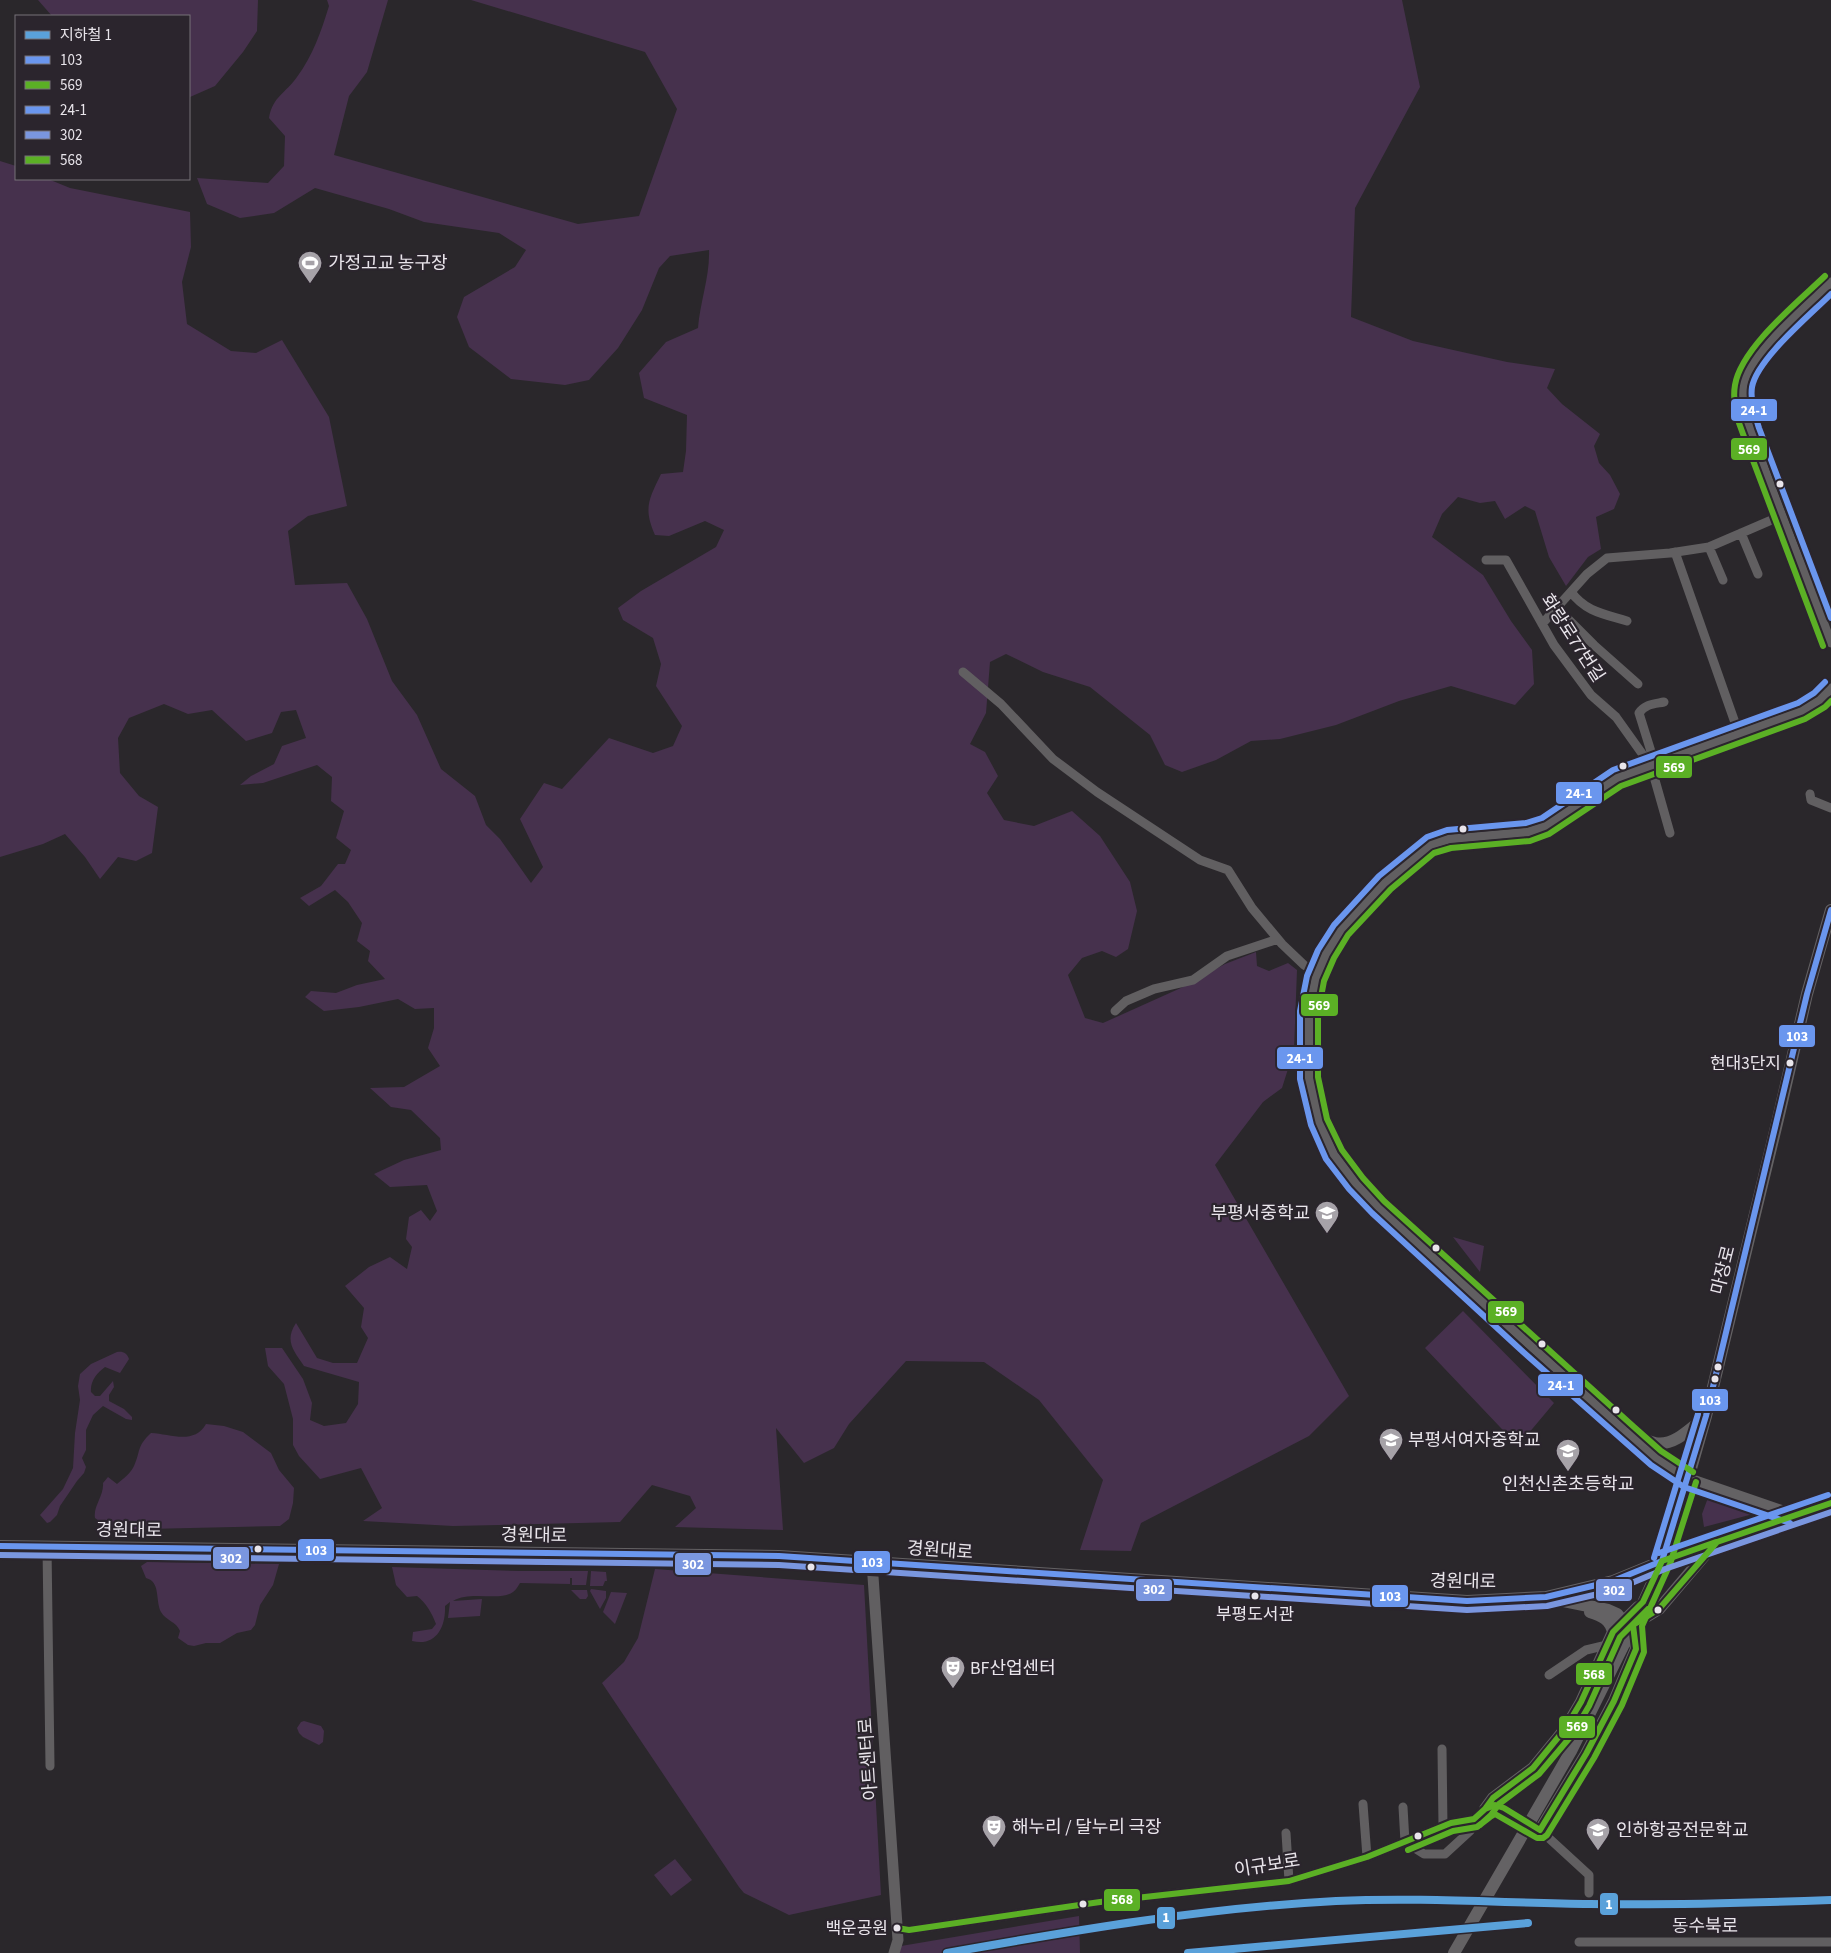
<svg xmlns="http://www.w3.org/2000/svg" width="1831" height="1953" viewBox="0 0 1831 1953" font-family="'Source Sans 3','Noto Sans KR',sans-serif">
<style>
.green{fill:#46314d}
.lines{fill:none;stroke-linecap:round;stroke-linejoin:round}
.minor{stroke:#615f61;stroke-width:9}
.tertiary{stroke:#615f61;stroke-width:11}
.secondary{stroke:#646264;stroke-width:12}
.bus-1-casing{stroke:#2b252d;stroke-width:10}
.bus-2-casing{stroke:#2b252d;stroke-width:10}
.bus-3-casing{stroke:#2b252d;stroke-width:10}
.bus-4-casing{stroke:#2b252d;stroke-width:10}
.bus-5-casing{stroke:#2b252d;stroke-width:10}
.bus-1{stroke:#6a96ee;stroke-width:6}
.bus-2{stroke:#5bb025;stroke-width:6}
.bus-3{stroke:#6a96ee;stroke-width:6}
.bus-4{stroke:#7a96df;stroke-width:6}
.bus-5{stroke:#5bb025;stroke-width:6}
.metro-1-casing{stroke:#2b252d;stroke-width:11}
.metro-1{stroke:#5aa1da;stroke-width:8}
.bus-dot{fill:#e9e5eb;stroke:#2b252d;stroke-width:2}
.labels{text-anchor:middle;stroke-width:4.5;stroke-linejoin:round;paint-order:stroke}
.bus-label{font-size:17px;fill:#e9e5eb;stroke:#2b252d;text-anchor:end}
.poi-label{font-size:18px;fill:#e9e5eb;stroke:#2b252d;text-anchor:start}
.street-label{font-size:18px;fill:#e9e5eb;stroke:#2b252d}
.line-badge{stroke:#2b252d;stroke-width:2}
.badge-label{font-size:14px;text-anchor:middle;font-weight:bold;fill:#fff}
</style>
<rect width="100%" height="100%" fill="#2a272b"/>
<path class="green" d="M38,0h220l-1,31 -14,21 -28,34 -25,11 -1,-81h-137z
M327,0h61l-21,72 -18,24 -15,59 244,69 61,-8 38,-107 -32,-57 -174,-52h931l18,87 -65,121 -4,109 62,24 94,21 48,7 -8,19 15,16 38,30 -6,12 5,17 11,12 10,19 -6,15 -18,8 5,32 -13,8 -22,29 -17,-29 -14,-46 -10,-5 -20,13 -10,-18 -15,2 -22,-6 -16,17 -10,23 51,38 28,46 21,29 2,34 -19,21 -64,-19 -52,15 -63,24 -56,14 -29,2 -35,19 -34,12 -17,-7 -15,-30 -60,-48 -47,-15 -37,-18 -16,8 -4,51 -16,31 15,8 13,24 -11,17 17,27 30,6 38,-15 28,25 30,46 7,29 -9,38 -12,8 -14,-6 -20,7 -14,17 17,43 18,5 80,-36 42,-23 31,-12 1,14 12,5 19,-8 9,7 -3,80 -12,38 -19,14 -48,63 134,231 -40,40 -168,87 -10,28 -51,-1 23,-70 -64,-80 -55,-38 -78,-1 -57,63 -15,24 -30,15 -28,-35 7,102 -108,-3 21,-19 -6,-12 -38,-11 -32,37 -167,4 -90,-5 19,-13 -21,-40 -41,11 -21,-23 -6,-11v-26l-9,-35 -16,-18 -3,-18h17l21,31 9,24 -2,17 14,6 22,-3 12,-19 1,-22 -55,-16c-10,-15 -20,-25 -8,-43l21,35 16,5h24l11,-25 -7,-11 3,-19 -19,-22 24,-19 21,-10 17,12 5,-22 -6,-8 3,-22 12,-7 9,11 7,-10 -10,-26 -37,2 -16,-13 30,-14 37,-10 -1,-12 -29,-28 -20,-3 -21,-19 34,-1 36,-21 -12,-18 6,-20v-20l-19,1 -17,-10 -39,8 -35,4 -19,-14 6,-6 25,2 21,-8 28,-6 -17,-18 2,-10 -13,-10 5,-18 -14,-21 -13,-12 -26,16 -9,-8 21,-12 17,-22h7l6,-14 -15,-12 8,-27 -13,-10 1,-24 -15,-12 -54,18 -23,2 11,-9 23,-12 8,-18 24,-8 -10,-28 -15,2 -9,21 -26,8 -34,-31 -24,4 -24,-10 -35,14 -11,20 2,35 19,23 19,11 -6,46 -16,8 -18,-4 -18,22 -15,-22 -20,-23 -22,10 -43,13v-696l16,5v13h32l22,9 120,24 1,35 -9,35 5,42 44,27 25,2 26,-13 47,77 18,89 -39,10 -20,15 7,54 52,-2 20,36 25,62 25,34 24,54 34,27 11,29 14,14 31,44 12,-16 -23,-48 24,-36 18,6 47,-51 44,15 20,-7 9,-20 -26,-40 5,-22 -8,-26 -30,-18 -5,-12 23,-17 75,-44 8,-17 -19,-9 -36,15 -14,-1c-12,-27 -6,-36 6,-61l22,-2 3,-21 1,-36 -43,-17 -5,-25 27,-31 32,-14c2,-26 12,-52 11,-78l-39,6 -11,12 -17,42 -24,38 -29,32 -24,5 -54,-6 -42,-32 -12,-30 7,-20 51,-30 11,-17 -27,-17 -75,-11 -35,-13 -74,-21 -41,25 -34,5 -33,-14 -10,-26 71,5 16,-17 1,-30 -16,-18c4,-22 16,-24 28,-41 16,-22 24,-45 32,-71z
M1453,1237l31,9 -4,26z
M1463,1311l91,92 -36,43 -93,-98z
M117,1352c6,-1 10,1 12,7l-9,14 -15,-6c-8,6 -15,14 -14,25l4,4h5l13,-15 1,6 -5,8v6l15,8 8,8v3l-6,-1 -23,-13 -10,9 -7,15v20l-4,8 4,9 -2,6 -7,8 -17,25 -3,9 -7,7 -3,1 -7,-8 23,-26 10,-21 2,-35 5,-33 -2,-14 2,-12 11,-10z
M206,1424l18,2 19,6 28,21 8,17 15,18 -1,15 -4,16 -9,7 -177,4 -1,-7 -7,-5c-2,-12 9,-22 8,-35l5,-6 9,7c6,-5 14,-11 17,-18 7,-15 2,-19 17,-33 20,1 43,12 55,-9z
M1709,1495l48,18 -53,14 -2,-13z
M147,1562l132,2 -6,21 -13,20 -5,20 -4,5 -14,3 -17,10h-14l-12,3 -6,-1 -10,-7 2,-7c-4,-10 -14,-10 -19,-19 -6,-12 0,-30 -15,-34l-5,-12z
M392,1567l128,4h68l-2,14h-14v-7h-2v6l-50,-1c-2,3 -4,7 -7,9 -13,10 -42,-2 -60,9l29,-2 -2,17 -32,2 2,-16 -5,4c1,22 -10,41 -33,35l1,-9 19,-3 4,-5c-4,-11 -10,-21 -19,-28l-10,1 -11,-12z
M655,1569l209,16 17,310 -92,20 -45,-22 -5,-6 -137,-204 22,-21 14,-24z
M591,1571l15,1 1,9h-2l-2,5h-13z
M591,1589l15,2v7l-6,11 -10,-18z
M571,1590h16l1,6 -2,3h-6z
M611,1592l16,1 -12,31 -12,-12z
M304,1721l17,5 3,5 -1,11 -4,3 -16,-8 -4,-4 -2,-5 4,-6z
M675,1859l17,21 -21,16 -17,-21z
M1079,1916l1,37h-181l2,-7z"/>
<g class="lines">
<path class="minor" d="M1831,282c-21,21 -77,70 -86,96 -9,26 9,59 17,84 21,61 47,120 69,181
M1741,533l17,41
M1709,547l14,33
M1675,552l64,182
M1486,560h20l48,85 37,50 25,22 35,49
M1571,592c15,20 33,22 56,29
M1557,608l37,37 44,39
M1542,624l45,-50 20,-16 63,-5 39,-6 72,-31
M963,672l38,32 52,55 44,33 103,68 28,10 24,38 30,36 22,21 14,9
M1664,702c-10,2 -19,2 -25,11l14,45 -2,8 19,67
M1810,794l1,6 20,8
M1115,1011l11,-10 28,-12 39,-9 34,-24 51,-17
M1688,1479l-32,-21 -28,-24 -250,-227 -22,-23 -22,-29 -15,-33 -10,-44v-66l7,-34 10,-24 15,-24 44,-47 45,-38 19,-6 79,-7 18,-6 71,-48 185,-67 18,-11 11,-12
M47,1547l3,219
M1549,1675l37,-25 21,-5
M1442,1749l1,77
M1363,1804l4,53
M1403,1807l2,35
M1286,1833l3,48
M1405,1842l19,12h21l25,-23 4,-12
M897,1928l12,2 191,-28 189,-21 78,-24 84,-34 23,-4 11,-10 10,-4 9,3 36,22 49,45v18
M1579,1942h252"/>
<path class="tertiary" d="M872,1562l26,378 -4,13"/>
<path class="secondary" d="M1628,1434c9,3 18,7 27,9 19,4 37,-16 51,-27
M1688,1479l105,36
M0,1546l779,10 688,45 79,-4 67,-16 49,-20 169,-58
M1549,1598l59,12 9,4 11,13
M1590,1612c12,4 20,7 23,20
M1633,1625l26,-16 56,-66
M1485,1809l8,-11 40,-30 32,-39 16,-27 32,-70 25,-25
M1540,1830l46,-76 28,-53 22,-52 -3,-24
M1454,1953l117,-202 59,-119 32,-71 26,-82 18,-63 72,-297 29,-125 24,-84"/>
<defs>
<path id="bus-1" d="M0,1546l779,10 688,45 79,-4 67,-16 49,-20
M1662,1561l44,-145 101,-422 24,-84"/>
<path id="bus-2" d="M1823,646l-80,-212c-6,-15 -11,-32 -8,-49 6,-37 63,-83 90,-109
M1693,1472l-32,-21 -27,-24 -250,-226 -21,-23 -21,-28 -15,-31 -9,-42v-64l6,-32 10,-23 14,-23 43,-46 43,-36 17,-5 79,-7 19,-7 72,-48 184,-67 20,-12 6,-6
M1480,1825l11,-10 8,-11 40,-30 33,-39 17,-29 31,-69 28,-28
M1408,1850l45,-19 24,-4 13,-10 5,-3 42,24h6l4,-3 47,-77 28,-53 22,-53 -2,-26 28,-62 26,-82"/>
<path id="bus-3" d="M1831,294c-21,21 -74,65 -79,93 -2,14 3,28 7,41l72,190
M1790,1523l-106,-36 -33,-22 -130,-115 -149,-137 -23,-24 -23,-30 -15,-34 -11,-46v-68l7,-35 11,-26 16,-25 45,-49 48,-39 20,-7 79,-7 16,-5 71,-48 185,-67 16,-10 11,-11
M1659,1553l169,-58
M1654,1558l44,-144"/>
<path id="bus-4" d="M0,1555l779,10 688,45 80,-4 68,-16 50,-21 166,-57"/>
<path id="bus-5" d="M1474,1819l11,-10 8,-11 40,-30 32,-39 16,-27 32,-70 30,-30 19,-41 54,-19
M897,1928l12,2 191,-28 189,-21 78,-24 84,-34 23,-4 11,-10 10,-4 9,3 36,22 46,-76 28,-53 22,-52 -3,-24 26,-16 58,-67 114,-39"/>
</defs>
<use href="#bus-1" class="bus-1-casing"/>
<use href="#bus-2" class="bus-2-casing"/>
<use href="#bus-3" class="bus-3-casing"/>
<use href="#bus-4" class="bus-4-casing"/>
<use href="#bus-5" class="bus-5-casing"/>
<use href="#bus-1" class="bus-1"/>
<use href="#bus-2" class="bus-2"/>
<use href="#bus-3" class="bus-3"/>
<use href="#bus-4" class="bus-4"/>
<use href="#bus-5" class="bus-5"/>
<defs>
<path id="metro-1" d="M947,1953c129,-23 258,-45 389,-52 85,-4 169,2 254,3 80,1 161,-1 241,-4
M1188,1953l340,-30"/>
</defs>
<use href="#metro-1" class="metro-1-casing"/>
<use href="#metro-1" class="metro-1"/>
</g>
<defs>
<symbol id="stadium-pin" viewBox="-11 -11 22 30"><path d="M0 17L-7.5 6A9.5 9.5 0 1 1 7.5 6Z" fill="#a6a2a8" stroke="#2b252d"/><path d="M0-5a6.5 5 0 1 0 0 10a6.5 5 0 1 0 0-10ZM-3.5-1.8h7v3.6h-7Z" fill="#fff"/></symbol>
<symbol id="school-pin" viewBox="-11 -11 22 30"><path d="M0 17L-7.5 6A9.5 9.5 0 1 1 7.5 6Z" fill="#a6a2a8" stroke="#2b252d"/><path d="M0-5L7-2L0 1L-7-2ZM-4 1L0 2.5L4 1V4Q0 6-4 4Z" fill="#fff"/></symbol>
<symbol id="theatre-pin" viewBox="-11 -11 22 30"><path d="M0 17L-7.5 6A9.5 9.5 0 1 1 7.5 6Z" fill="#a6a2a8" stroke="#2b252d"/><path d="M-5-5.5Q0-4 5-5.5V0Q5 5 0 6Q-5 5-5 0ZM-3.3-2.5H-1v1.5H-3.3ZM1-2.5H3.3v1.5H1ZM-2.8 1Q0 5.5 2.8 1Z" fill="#fff"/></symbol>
<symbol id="university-pin" viewBox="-11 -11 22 30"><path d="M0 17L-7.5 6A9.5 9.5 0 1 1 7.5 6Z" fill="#a6a2a8" stroke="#2b252d"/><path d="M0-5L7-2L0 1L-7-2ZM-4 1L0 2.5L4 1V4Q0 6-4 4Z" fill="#fff"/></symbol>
</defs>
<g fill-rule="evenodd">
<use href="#stadium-pin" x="296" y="249" width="28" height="38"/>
<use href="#school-pin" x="1313" y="1199" width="28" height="38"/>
<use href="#school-pin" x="1377" y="1426" width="28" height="38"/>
<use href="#school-pin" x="1554" y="1437" width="28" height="38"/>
<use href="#theatre-pin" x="939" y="1654" width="28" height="38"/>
<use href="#theatre-pin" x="980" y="1813" width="28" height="38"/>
<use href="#university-pin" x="1584" y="1816" width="28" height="38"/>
</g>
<g class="bus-dot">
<circle cx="1780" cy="484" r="4.5"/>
<circle cx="1623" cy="766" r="4.5"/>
<circle cx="1463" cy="829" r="4.5"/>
<circle cx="1790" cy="1063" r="4.5"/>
<circle cx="1436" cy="1248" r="4.5"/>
<circle cx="1542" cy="1344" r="4.5"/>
<circle cx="1718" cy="1367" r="4.5"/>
<circle cx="1715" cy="1379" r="4.5"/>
<circle cx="1616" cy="1410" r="4.5"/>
<circle cx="258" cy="1549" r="4.5"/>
<circle cx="811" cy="1567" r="4.5"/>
<circle cx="1255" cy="1596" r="4.5"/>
<circle cx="1658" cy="1610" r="4.5"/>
<circle cx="1418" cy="1836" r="4.5"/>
<circle cx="1083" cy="1904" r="4.5"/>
<circle cx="897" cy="1928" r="4.5"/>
</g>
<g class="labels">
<g class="bus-label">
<text x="1781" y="1069">현대3단지</text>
<text x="1255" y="1620" text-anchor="middle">부평도서관</text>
<text x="888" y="1934">백운공원</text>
</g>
<g class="poi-label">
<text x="328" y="269">가정고교 농구장</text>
<text x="1310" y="1219" text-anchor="end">부평서중학교</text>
<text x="1408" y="1446">부평서여자중학교</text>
<text x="1568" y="1490" text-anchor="middle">인천신촌초등학교</text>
<text x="970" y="1674">BF산업센터</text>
<text x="1012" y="1833">해누리 / 달누리 극장</text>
<text x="1616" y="1836">인하항공전문학교</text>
</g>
<g class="street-label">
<text transform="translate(1573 638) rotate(57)" y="6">화랑로77번길</text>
<text transform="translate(1723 1270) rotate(-76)" y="6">마장로</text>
<text transform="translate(129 1530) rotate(1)" y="6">경원대로</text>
<text transform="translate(534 1535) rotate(1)" y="6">경원대로</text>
<text transform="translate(940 1550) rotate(4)" y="6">경원대로</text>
<text transform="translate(1463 1581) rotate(1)" y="6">경원대로</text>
<text transform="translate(868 1759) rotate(-94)" y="6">아트센터로</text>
<text transform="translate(1267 1865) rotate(-9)" y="6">이규보로</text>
<text x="1705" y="1932">동수북로</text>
</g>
</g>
<g class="line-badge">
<rect x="1730" y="398" width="48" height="24" rx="5" fill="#6a96ee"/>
<rect x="1730" y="437" width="38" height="24" rx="5" fill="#5bb025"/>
<rect x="1655" y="755" width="38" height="24" rx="5" fill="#5bb025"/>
<rect x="1555" y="781" width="48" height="24" rx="5" fill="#6a96ee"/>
<rect x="1300" y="993" width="39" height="24" rx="5" fill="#5bb025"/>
<rect x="1778" y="1024" width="38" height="24" rx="5" fill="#6a96ee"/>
<rect x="1276" y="1046" width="48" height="24" rx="5" fill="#6a96ee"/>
<rect x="1487" y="1300" width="38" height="24" rx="5" fill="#5bb025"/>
<rect x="1537" y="1373" width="47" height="24" rx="5" fill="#6a96ee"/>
<rect x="1691" y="1388" width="38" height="24" rx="5" fill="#6a96ee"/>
<rect x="297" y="1538" width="38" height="24" rx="5" fill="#6a96ee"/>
<rect x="212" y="1546" width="38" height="24" rx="5" fill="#7a96df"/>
<rect x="853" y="1550" width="38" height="24" rx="5" fill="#6a96ee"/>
<rect x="674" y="1552" width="38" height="24" rx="5" fill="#7a96df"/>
<rect x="1135" y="1578" width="38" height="24" rx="5" fill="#7a96df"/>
<rect x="1595" y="1578" width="38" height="24" rx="5" fill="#7a96df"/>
<rect x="1371" y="1584" width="38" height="24" rx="5" fill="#6a96ee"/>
<rect x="1575" y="1662" width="38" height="24" rx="5" fill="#5bb025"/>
<rect x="1558" y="1715" width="38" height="24" rx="5" fill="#5bb025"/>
<rect x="1103" y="1888" width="38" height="24" rx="5" fill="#5bb025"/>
<rect x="1599" y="1892" width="20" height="24" rx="5" fill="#5aa1da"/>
<rect x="1156" y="1906" width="20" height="24" rx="5" fill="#5aa1da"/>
</g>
<g class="badge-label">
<text x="1754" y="415">24-1</text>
<text x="1749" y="454">569</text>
<text x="1674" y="772">569</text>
<text x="1579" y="798">24-1</text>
<text x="1319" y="1010">569</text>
<text x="1797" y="1041">103</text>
<text x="1300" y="1063">24-1</text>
<text x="1506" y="1316">569</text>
<text x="1561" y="1390">24-1</text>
<text x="1710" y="1405">103</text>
<text x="316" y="1555">103</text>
<text x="231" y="1563">302</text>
<text x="872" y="1567">103</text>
<text x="693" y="1569">302</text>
<text x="1154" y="1594">302</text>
<text x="1614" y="1595">302</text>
<text x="1390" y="1601">103</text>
<text x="1594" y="1679">568</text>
<text x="1577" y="1731">569</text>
<text x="1122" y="1904">568</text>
<text x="1609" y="1909">1</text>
<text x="1166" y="1922">1</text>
</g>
<rect x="15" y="15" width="175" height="165" fill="#2b252d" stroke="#777279"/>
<rect x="25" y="31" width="25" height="8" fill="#5aa1da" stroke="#777279"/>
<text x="60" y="40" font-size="15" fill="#e9e5eb">지하철 1</text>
<rect x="25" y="56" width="25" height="8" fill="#6a96ee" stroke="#777279"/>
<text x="60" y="65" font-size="15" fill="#e9e5eb">103</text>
<rect x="25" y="81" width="25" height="8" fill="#5bb025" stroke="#777279"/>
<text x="60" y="90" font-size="15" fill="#e9e5eb">569</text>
<rect x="25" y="106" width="25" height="8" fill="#6a96ee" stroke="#777279"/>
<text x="60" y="115" font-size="15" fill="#e9e5eb">24-1</text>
<rect x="25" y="131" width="25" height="8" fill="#7a96df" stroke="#777279"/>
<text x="60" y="140" font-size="15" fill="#e9e5eb">302</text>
<rect x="25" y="156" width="25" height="8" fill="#5bb025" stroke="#777279"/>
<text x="60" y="165" font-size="15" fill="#e9e5eb">568</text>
</svg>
